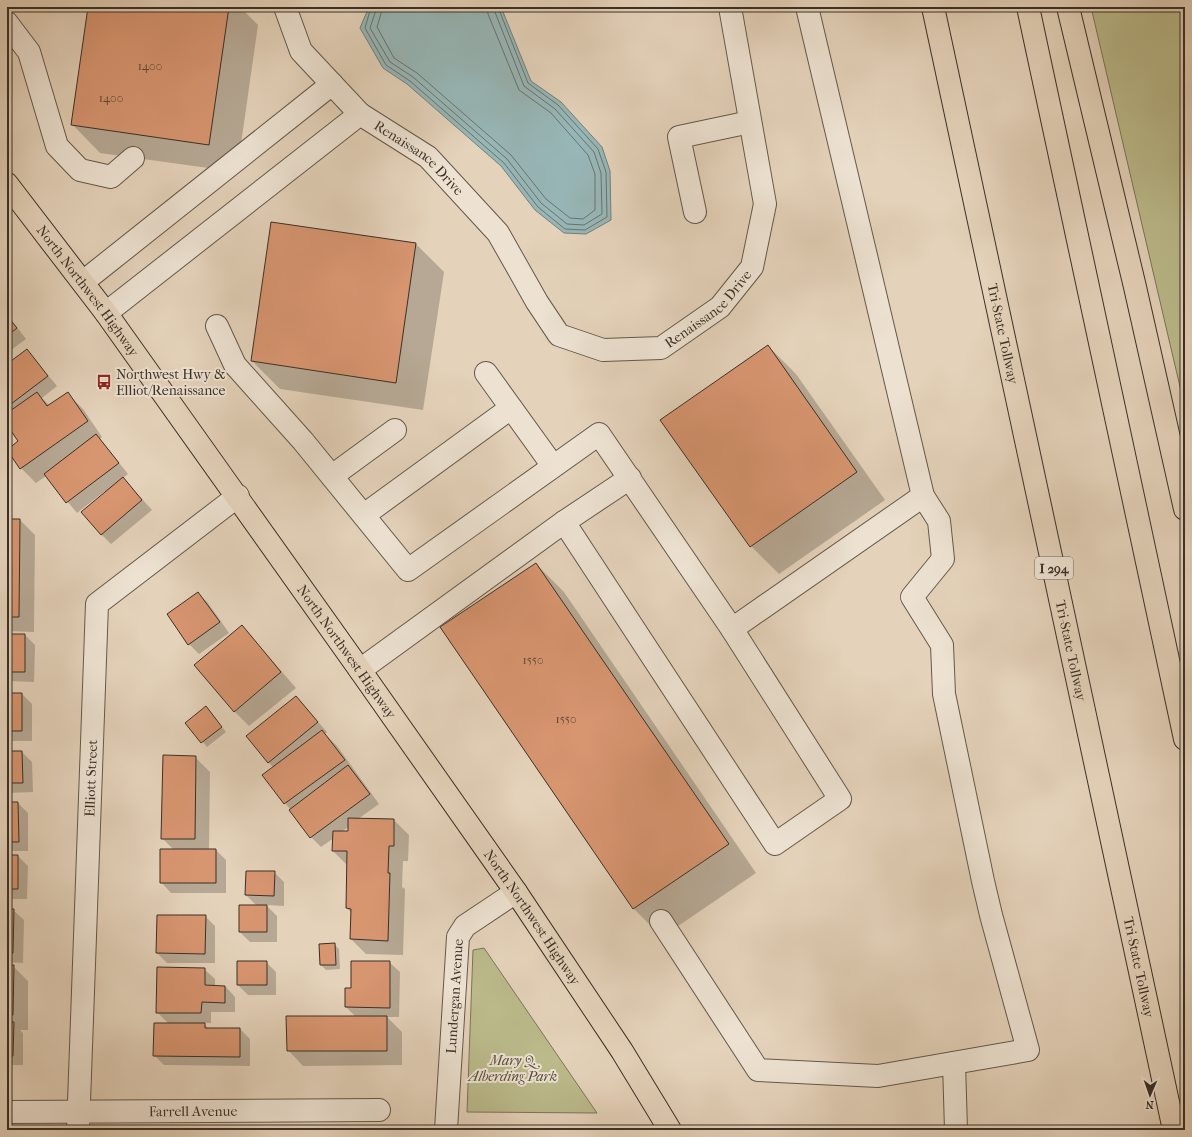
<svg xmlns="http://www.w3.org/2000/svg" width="1192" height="1137" viewBox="0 0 1192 1137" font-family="'IM FELL French Canon',serif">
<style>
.green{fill:#bbba8b;stroke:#7a7559}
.water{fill:#97b6b6;stroke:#72807d}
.shadow{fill:#0003;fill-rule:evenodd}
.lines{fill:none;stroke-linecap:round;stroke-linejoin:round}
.shore{stroke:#68736e;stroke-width:1}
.building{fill:#d79570;stroke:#3a3027}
.minor-casing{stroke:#64584c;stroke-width:24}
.major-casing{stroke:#3a3027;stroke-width:24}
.highway-casing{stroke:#3a3027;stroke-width:24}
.minor{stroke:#ede2d2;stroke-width:22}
.major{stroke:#e4d2ba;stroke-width:22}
.highway{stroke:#e4d2ba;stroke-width:22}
.labels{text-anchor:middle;stroke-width:4;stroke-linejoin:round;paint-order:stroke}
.number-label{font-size:12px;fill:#614939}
.shield{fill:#ede2d2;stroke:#70655a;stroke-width:1}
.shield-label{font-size:13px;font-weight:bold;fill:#3a3027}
.street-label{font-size:14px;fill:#3a3027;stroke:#ede2d2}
.poi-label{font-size:14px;fill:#3a3027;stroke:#ede2d2;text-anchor:start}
.park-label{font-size:14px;font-style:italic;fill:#544c3b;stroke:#ede2d2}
</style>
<rect width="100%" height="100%" fill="#e4d2ba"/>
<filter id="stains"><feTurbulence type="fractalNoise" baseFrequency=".005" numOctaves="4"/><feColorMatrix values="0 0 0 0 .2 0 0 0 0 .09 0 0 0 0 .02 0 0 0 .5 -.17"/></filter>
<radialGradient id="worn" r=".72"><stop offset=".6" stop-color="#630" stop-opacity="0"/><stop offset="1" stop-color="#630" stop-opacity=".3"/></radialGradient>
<path class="green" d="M1091,7h94v401z
M484,948l113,165 -130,-1 6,-162z"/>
<path class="water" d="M369,7h132l30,74 30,21 41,45 8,24 1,49 -25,14 -22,-1 -29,-23 -34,-44 -94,-82 -24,-16 -23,-40z"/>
<path class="shadow" d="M89,7h151l18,18 -21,147 -137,-19 -28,-29z
M272,223l143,20 29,29 -21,138 -143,-21 -28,-28z
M7,314l19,25 -19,14z
M768,346l28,28 89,126 -106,74 -28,-28z
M27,350l30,36 -15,12 8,8 18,-12 15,15 19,28 -2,2 28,35 -5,4 29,32 -41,34 -10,-10 4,-43 -28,22 -31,-37 -10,7 -15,-15 -1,-26 -13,-17v-60z
M7,520h13l15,15 -1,97 -27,-1z
M536,564l28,28 192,281 -94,64 -28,-28 -192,-281z
M198,593l10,10 21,30 -30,21 -10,-10z
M242,626l54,62 -47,38 -15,-15z
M7,635h18l10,10 -1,37 -27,-1z
M7,694h15l10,10v37h-25z
M296,697l31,35 -2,2 12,12 42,58 -21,15 36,1 15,15 -1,26h-5l-1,26 3,2 -2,66 -37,-1 -15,-15 1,-25 -5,-6 1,-42 -15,-15 1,-13 -13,9 -10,-10 -47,-62 9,-8 -5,-5zM349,827v5h-8z
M211,713l15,19 -19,15 -20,-24z
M7,752h15l10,10 1,30 -26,1z
M195,757l15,15 -1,78h7l10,10v33h-55l-10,-11 13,-32 -12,-12z
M7,803h11l10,10v38h-21z
M7,856h11l10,10 -1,33h-20z
M274,872l10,10v24l-18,-1 11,11v26h-27l-10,-10 17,-26 -11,-11z
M7,910h6l11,10 -1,43 -16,-1z
M205,916l10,10v37h-48l-10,-10z
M334,944l5,5 1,20 -14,1 -5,-5z
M266,962l10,10v23h-28l-10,-10z
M389,962l11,10 -1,45h-12l15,15v33l-99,1 -15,-16 68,-33 -10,-10v-18h6z
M7,966h6l15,15v49h-8l3,3v32h-16z
M204,969l11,10v7h10l10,11v15h-24v11h-8l6,6h31l10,10v27l-86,-1 -10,-10 15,-31 -12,-12z"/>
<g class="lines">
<path class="shore" d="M371,7l-6,21 21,37 24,16 94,82 34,44 27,22 20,1 22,-13 -1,-45 -8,-23 -40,-44 -30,-22 -30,-76
M377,7l-7,21 20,34 23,15 94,82 34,44 26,21 17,1 18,-11 -1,-41 -7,-21 -39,-43 -31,-23 -31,-79
M383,7l-6,20 17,31 23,15 94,82 35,44 24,19 13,1 12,-9v-36l-7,-19 -37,-42 -32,-23 -31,-76 -1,-7"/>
</g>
<path class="building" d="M88,7h141l-20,138 -138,-20z
M271,222l145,21 -20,140 -145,-22z
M7,316l10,12 -10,8z
M768,345l89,127 -107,75 -90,-127z
M27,349l21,27 -41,31v-43z
M37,392l10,14 21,-14 20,29 -68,48 -13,-19 11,-9 -11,-16v-12z
M96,434l23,29 -53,40 -22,-29z
M123,477l19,23 -41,35 -20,-23z
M7,519h13l-1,98h-12z
M536,563l193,281 -96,65 -193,-282z
M198,592l22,30 -32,23 -21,-31z
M242,625l39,47 -47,40 -40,-47z
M7,634h18v38h-18z
M7,693h15v38h-15z
M296,696l22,26 -50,41 -22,-27z
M206,706l16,21 -21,16 -16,-20z
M322,730l23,30 -61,44 -22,-29z
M7,751h15l1,32h-16z
M163,755l33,1 -1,83h-34z
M348,765l22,29 -60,44 -21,-28z
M7,802h11l1,40h-12z
M348,818l46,1v27h-5l-1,27h2l-2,68 -38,-2 1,-30 -5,-1 1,-57h-15l1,-20h15z
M160,849h56v34h-56z
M7,855h11v34h-11z
M246,871h29l-1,25 -29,-1z
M239,905h28v27h-28z
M7,909h7l-1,44h-6z
M157,915h49l-1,39 -49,-1z
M335,943l1,22h-16l-1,-21z
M237,961h30v24h-30z
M351,961h39v47l-45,-1v-19h6z
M7,965h7l-1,50h-6z
M157,967l48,1v17l20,1v17l-23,-1 -1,11h-45z
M286,1016h101v35h-100z
M7,1022h7l-1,34h-6z
M154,1023h51v5h35v29l-87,-1z"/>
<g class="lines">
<defs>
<g id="minor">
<path id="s1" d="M285,7l16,44 59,63 68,43 70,76 39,69 22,33 44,15 58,-2 59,-41 32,-40 13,-63 -35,-197"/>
<path d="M7,23l22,29 28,94 23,24 31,7 22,-19"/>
<path d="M695,212l-16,-75 71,-15"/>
<path d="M83,282l249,-198"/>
<path d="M106,313l254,-199"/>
<path d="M217,326l18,39 68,76 105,129 191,-136 133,195 191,-133 -116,-489"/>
<path d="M486,373l67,93"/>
<path d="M332,476l63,-46"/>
<path d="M630,478l-66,44 211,322 65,-45 -108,-170"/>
<path d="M364,515l147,-107"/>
<path d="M360,670l204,-148"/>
<path d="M661,921l97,149 120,6 150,-26 -37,-135 -8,-34 -39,-187 -2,-49 -30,-48 31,-38 -4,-38 -16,-25"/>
<path d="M954,1063l2,67"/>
<path id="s2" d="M7,1112l372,-2"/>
<path id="s3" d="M78,1130l19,-526 141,-108"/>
<path id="s4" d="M446,1130l12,-193 7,-11 51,-34"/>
</g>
<g id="major">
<path id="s5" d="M7,184l99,129 254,357 156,222 106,159 48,79"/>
</g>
<g id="highway">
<path id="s6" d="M933,7l241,1123"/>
<path d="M1028,7l157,732"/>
<path d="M1068,7l67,280 50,222"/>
</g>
</defs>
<use href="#minor" class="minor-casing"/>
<use href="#major" class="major-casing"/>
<use href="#highway" class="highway-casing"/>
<use href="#minor" class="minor"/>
<use href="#major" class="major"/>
<use href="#highway" class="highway"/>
</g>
<defs>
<symbol id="bus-bare" viewBox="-9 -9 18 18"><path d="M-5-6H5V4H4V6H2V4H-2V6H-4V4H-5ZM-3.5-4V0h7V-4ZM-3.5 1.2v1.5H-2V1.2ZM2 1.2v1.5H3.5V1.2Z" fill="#8f2418" stroke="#ede2d2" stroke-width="2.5" paint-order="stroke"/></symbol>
</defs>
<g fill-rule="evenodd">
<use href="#bus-bare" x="93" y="371" width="22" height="22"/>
</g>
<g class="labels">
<g class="number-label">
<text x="150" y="70">1400</text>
<text x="111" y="102">1400</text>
<text x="533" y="664">1550</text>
<text x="566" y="723">1550</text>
</g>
<rect class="shield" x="1035" y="557" width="38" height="22" rx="3"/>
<g class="shield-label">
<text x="1054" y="573">I 294</text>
</g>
<g class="street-label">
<text dy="5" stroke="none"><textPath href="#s1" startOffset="207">Renaissance Drive</textPath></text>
<text dy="5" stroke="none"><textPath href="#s5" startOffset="134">North Northwest Highway</textPath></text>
<text dy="5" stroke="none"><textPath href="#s1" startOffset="602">Renaissance Drive</textPath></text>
<text dy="5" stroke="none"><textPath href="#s6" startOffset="334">Tri-State Tollway</textPath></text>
<text dy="5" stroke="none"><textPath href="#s5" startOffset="578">North Northwest Highway</textPath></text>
<text dy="5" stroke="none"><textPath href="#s6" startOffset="658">Tri-State Tollway</textPath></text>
<text dy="5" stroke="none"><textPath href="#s3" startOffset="352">Elliott Street</textPath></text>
<text dy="5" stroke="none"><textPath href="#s5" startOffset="902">North Northwest Highway</textPath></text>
<text dy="5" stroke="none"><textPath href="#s6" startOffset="982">Tri-State Tollway</textPath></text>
<text dy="5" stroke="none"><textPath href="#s4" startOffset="134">Lundergan Avenue</textPath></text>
<text dy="5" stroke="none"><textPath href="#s2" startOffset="186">Farrell Avenue</textPath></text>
</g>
<g class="poi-label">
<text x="116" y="379">Northwest Hwy &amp;<tspan x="116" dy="16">Elliot/Renaissance</tspan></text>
</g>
<g class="park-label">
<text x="513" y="1065">Mary Q.<tspan x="513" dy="16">Alberding Park</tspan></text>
</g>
</g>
<rect width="1192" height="1137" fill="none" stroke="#e4d2ba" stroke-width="24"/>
<rect x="8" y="8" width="1176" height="1121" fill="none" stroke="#3a3027" stroke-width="2"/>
<rect x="12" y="12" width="1168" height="1113" fill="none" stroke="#3a3027"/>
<g transform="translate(1150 1095) rotate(182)" stroke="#ede2d2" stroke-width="3" paint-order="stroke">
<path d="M0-3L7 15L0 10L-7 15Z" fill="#3a3027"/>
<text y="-6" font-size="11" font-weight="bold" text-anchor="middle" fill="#3a3027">N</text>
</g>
<rect width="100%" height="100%" filter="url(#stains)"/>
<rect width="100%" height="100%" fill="url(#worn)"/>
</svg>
